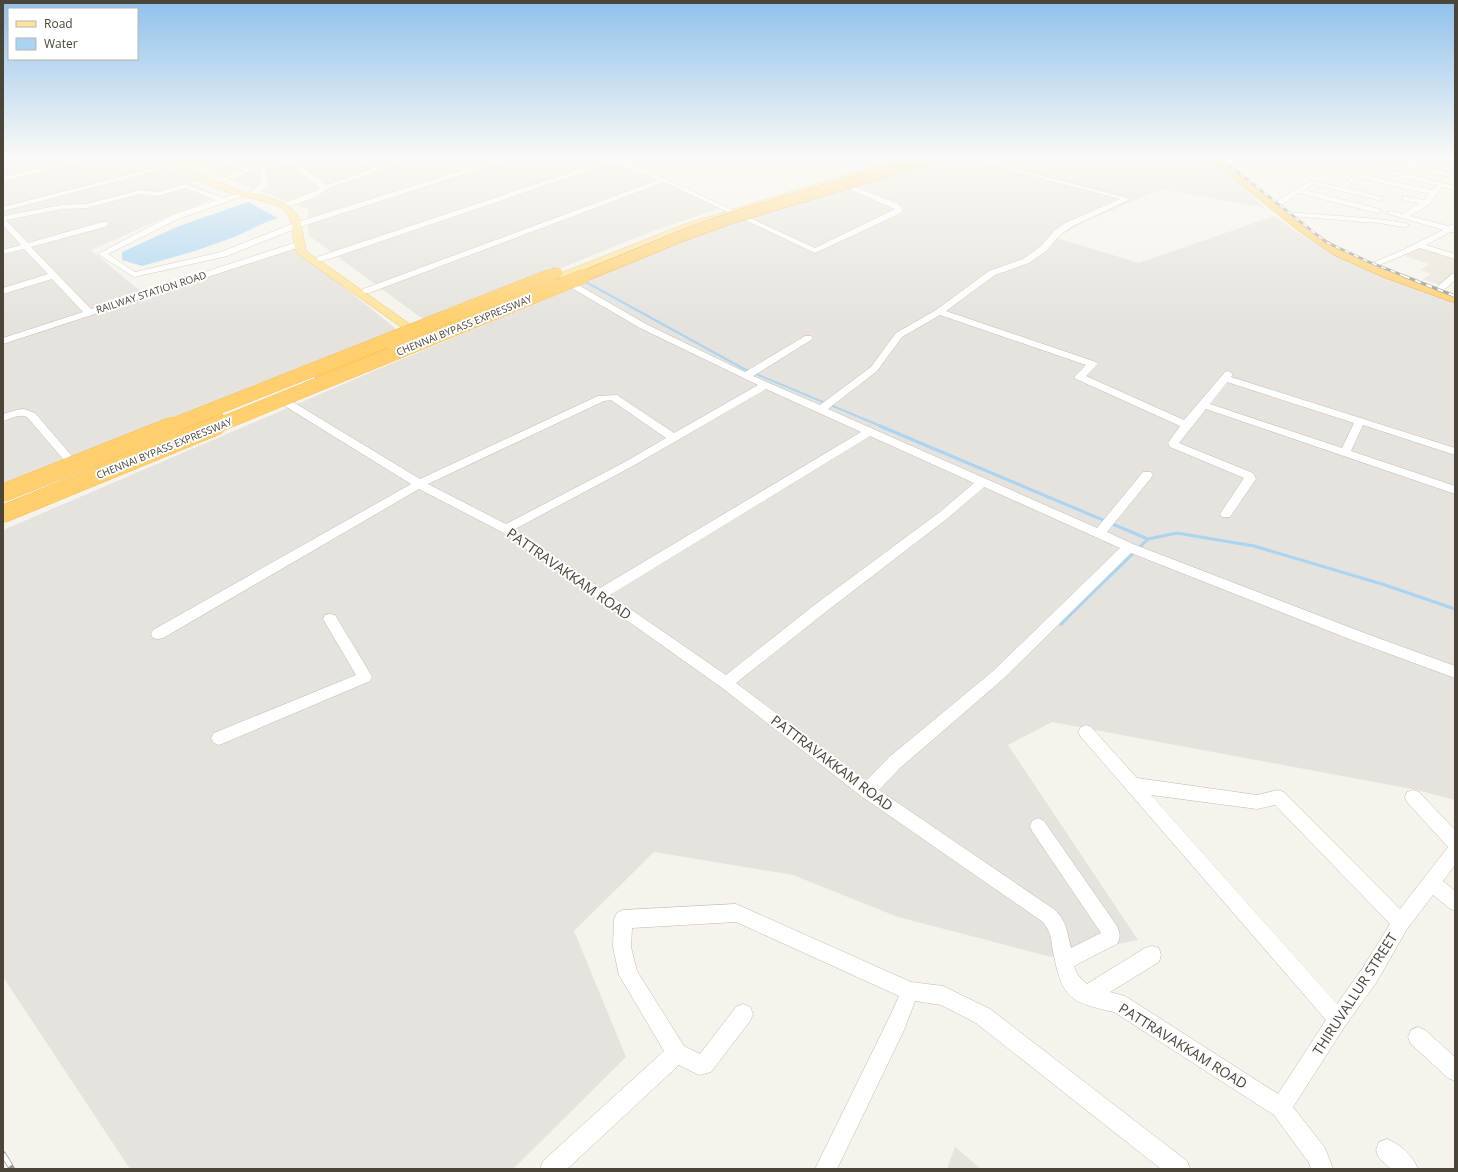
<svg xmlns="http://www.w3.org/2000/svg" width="1458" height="1172" viewBox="0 0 1458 1172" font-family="'Open Sans',sans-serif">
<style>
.residential{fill:#eae5da}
.industrial{fill:#e6e2dd}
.water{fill:#a9d4f2}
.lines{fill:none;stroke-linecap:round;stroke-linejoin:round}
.stream-far2{stroke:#a9d4f2;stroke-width:2}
.stream-far1{stroke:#a9d4f2;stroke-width:3}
.stream{stroke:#a9d4f2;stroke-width:3.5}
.minor-casing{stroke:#c2bbae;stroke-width:1}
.major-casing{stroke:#e6c16a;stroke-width:1}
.highway-casing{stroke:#e0a43c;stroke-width:1}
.minor{fill:#fff;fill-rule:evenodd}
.major{fill:#ffe39c;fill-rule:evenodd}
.highway{fill:#ffcf6e;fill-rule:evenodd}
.rail-far2-casing{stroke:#9a9a9a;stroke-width:2.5}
.rail-far1-casing{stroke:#9a9a9a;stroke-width:3}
.rail-casing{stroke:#9a9a9a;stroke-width:6}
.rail-far2{stroke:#fff;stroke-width:1.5;stroke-dasharray:5;stroke-linecap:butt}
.rail-far1{stroke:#fff;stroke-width:2;stroke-dasharray:6;stroke-linecap:butt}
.rail{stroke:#fff;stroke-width:4.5;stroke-dasharray:14;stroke-linecap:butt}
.highway-bridge-far2-casing{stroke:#e0a43c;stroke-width:12;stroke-linecap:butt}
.highway-bridge-far1-casing{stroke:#e0a43c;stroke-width:14;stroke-linecap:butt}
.highway-bridge-casing{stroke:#e0a43c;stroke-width:18;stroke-linecap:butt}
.highway-bridge-far2{stroke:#ffcf6e;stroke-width:11}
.highway-bridge-far1{stroke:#ffcf6e;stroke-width:14}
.highway-bridge{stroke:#ffcf6e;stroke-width:18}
.labels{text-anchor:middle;stroke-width:4;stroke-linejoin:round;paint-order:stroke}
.far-street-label{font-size:10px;fill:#4b4439;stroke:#fff}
.near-street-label{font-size:14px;fill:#4b4439;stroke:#fff}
</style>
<rect width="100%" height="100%" fill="#f6f3ec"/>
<path class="residential" d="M1420,246l35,12v14l-15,13 -17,-6 8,-5 -10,-4 8,-6 -24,-8z"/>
<path class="industrial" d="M3,158h156l13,10 26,13 -8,2 29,13 -55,22 -73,32 55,46 149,-48 105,84 -397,157z
M191,158h412l62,25 56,25 -68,23 -226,91 -119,-87v-26l-81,-30z
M948,158h250l23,10 44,40 -104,-19 -79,34 -26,15 83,25 135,-47 29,20 59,32 93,35v497l-38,-10 -365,-68 -44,23 130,195 -87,17 -153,-40 -105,-42 -139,-23 -80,79 52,126 -113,112h-383l-127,-192v-447l378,-162 313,-131 72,-25z
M955,1147l26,22h-34z"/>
<path class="water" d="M248,202l30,16 -14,5 -27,13 -42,15 -53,15 -20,-6v-8l57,-26z"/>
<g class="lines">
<path class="stream-far2" d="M584,281l160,88 139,58"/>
<path class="stream-far1" d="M880,426l268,113
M1066,619l82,-80 29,-6 77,13 128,38 73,25"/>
<path class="stream" d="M1061,624l6,-6"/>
<defs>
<path id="minor" d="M3,158h4l-3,2z
M82,158h12l-91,23v-4z
M193,158h12l-202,53v-4z
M291,158h12l-8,3 31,24 47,-16 -17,-11h8l15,9 24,-9h10l-86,31 -11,8 -31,11 -4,-2 1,-2 28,-11 10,-5 -31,-25 -23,5 2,16 -13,13h-6v-3l-71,25 -70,35 27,18 86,-20 73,-29 209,-65h10l-213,69 -73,29 -93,21 -36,-23 74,-39 44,-15 -31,-12 -26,8 -18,-2 -55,14 -24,1 -56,11 22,23 74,-21h6v4l-77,21 60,62 206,-67h3l4,2 -1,2 -300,98v-6l80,-26 -31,-33 -49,15v-6l45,-14 -24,-25 -21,5v-4l18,-5 -18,-20v-9l59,-11 24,-1 55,-14 18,2 26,-8 38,14 25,-8 3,2 10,-9 -1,-17z
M607,158h9l50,21 149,69 80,-39 -58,-25v-2h4l56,21 6,6 -4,5 -84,39 -151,-71 -295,111h-6l-1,-2 1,-2 295,-109 -44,-18 -291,99h-6l-1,-2 1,-2 291,-97z
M978,158h10l25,10 118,31 -60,28 -11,8 -14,16 -17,12 -34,12 -49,36 150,51 2,2 -12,12 98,44 41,-48 3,-1 5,3 -2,3 224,71v7l-92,-30 -12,26 104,35v8l-249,-85 -27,34 74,30 3,6 -26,38h-8l-2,-3 24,-36 -74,-31 -2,-4 12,-17 -104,-47 -2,-2 12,-12 -146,-50 -38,22 -25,34 -49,38 269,119 46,-56h8l2,3 -2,3 -44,54 26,12 234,90 88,32v12l-98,-36 -226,-89 -128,126 -103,89 -21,22 176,120c12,12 12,22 16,38l30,-15 -69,-102 -2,-5 2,-5 6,-3 6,3 73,105c3,7 4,11 0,18l-43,22c2,8 7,13 13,18l58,-36 7,-2 7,2 2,7 -2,7 -49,30 15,4 153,98 48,-74 -245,-283 -3,-5 3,-5 5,-2 5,2 46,51 120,17 21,-5 6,2 116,117 48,-62 -41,-45 -2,-5 2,-5 6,-2 6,2 36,38v35l-12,16 12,10v20l-6,-3 -16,-13 -26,34 -31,54 -31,43 -52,81 32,41 8,21h-22l-2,-6 -35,-48 -160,-103c-45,-10 -52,-14 -61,-61 -2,-12 -2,-19 -10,-29l-182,-126 -140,-109 -219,-155 -83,-43 -256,149 -5,1 -5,-1 -2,-4 2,-4 258,-146 -131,-81 -1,-2 1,-2h8l132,80 178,-83 19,-1 57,38 84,-48 -118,-57 -82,-48 -1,-2 4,-3 85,49 99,48 60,-36h6l2,2 -2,2 -58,36 67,29 51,-38 25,-34 40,-23 53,-39 34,-12 17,-12 14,-16 11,-8 55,-24 -111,-29zM1227,382l127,41 -12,25 -132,-44zM766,389l95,43 -261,156 -85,-59 116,-62zM611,400l55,38 -43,25 -117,61 -78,-40 176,-83zM870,436l104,47 -34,29 -127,94 -87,69 -116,-80zM984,487l136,61 -127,123 -105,87 -22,23 -130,-98 87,-69 125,-96zM1151,795l106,14 18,-4 115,119 -28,45 -25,35z
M1266,158h10l-37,13 -5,-1z
M1368,158h13l69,15 3,2 -3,2z
M1417,158h13l25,6v4z
M233,159l20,12 -36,12 -2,-1v-2l29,-9 -12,-8 -38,10 -3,-2z
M1364,164l91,22v4l-14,-3v1l-12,17 -19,11 38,10 7,-2v8h-5l-24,13 29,9v5l-35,-11 -43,18h-6l-1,-2 35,-15 38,-19 -57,-17 4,-2 13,3 16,-11 -16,-3v-4l21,4 5,-6 -72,-17 -11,11 36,9v4l-69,-17 -9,6 76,19v4h-3l-78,-20 -18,12h-3l-4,-2 36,-22 30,6 16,-14 76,17 6,-4 -76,-19v-2z
M1288,212l90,7 27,4 4,2 -4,2 -27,-4 -87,-7h-3z
M1452,274h3v6l-12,11h-6l-1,-2 1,-2z
M24,409l11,4 42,49 2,2 -2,2h-8l-42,-49c-8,-4 -16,2 -24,4v-7l14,-4z
M330,614l5,1 35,58 2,4 -2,4 -146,62 -5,2 -5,-2 -3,-5 3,-5 142,-58 -33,-56 2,-4z
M736,904l175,78 32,4 47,23 197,152 3,8h-29l-185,-146 -35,-18 -26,-4 -11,29 -67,139h-22l75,-153 9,-20 -163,-74 -104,6 -1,19 6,24 47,75 16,8 36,-47 7,-3 7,3 3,7 -3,7 -39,51 -12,3 -20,-10 -112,104h-27l3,-8 121,-110 -45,-76 -6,-28 1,-28 3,-6 6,-3z
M1418,1027l7,3 30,27v24l-7,-3 -37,-34 -3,-7 3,-7z
M1387,1139c13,5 26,17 31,30h-27l-12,-11 -3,-8 3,-8z"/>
<path id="major" d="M163,158h10l26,16 44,18 12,1 33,11 12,15 6,32 125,88 -2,2h-8l-123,-87c-9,-14 -1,-35 -16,-46 -8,-6 -31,-9 -41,-12 -19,-4 -65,-24 -78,-38z
M902,158h13l-224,70 -147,59h-8l-1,-2 1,-2 149,-59z"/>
<path id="highway" d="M1201,158h13l14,7c38,29 72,61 113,84 36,20 76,32 114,46v8l-72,-26 -49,-22 -38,-26 -74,-60z
M382,346l5,1 2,3 -2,3 -62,24 -5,1 -5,-1 -2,-3 2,-3z
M215,410l5,2 3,3 -3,3 -59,25 -6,2 -6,-2 -2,-3 2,-3z"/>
</defs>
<use href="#minor" class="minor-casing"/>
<use href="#major" class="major-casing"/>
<use href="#highway" class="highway-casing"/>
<use href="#minor" class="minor"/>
<use href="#major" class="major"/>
<use href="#highway" class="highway"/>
<defs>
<path id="rail-far2" d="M1215,158l19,11 92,73 43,20 38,15"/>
<path id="rail-far1" d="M1404,276l51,20"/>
<path id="rail" d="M3,1154l9,15"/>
</defs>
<use href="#rail-far2" class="rail-far2-casing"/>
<use href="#rail-far1" class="rail-far1-casing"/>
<use href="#rail" class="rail-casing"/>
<use href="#rail-far2" class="rail-far2"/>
<use href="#rail-far1" class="rail-far1"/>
<use href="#rail" class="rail"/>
<defs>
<path id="highway-bridge-far2" d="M547,277l10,-4
M582,277l102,-42 44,-16 204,-61"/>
<path id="highway-bridge-far1" d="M168,427l382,-151
M214,427l370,-151"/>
<path id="highway-bridge" d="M3,493l168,-67
M3,514l214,-88"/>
</defs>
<use href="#highway-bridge-far2" class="highway-bridge-far2-casing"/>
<use href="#highway-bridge-far1" class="highway-bridge-far1-casing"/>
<use href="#highway-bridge" class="highway-bridge-casing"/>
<use href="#highway-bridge-far2" class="highway-bridge-far2"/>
<use href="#highway-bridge-far1" class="highway-bridge-far1"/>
<use href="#highway-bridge" class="highway-bridge"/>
</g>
<linearGradient id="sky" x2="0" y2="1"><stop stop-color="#8fc1ec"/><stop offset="0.49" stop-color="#fbfaf6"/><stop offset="1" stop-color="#fbfaf6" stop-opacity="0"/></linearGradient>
<rect width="1458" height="322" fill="url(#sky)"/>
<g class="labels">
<g class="far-street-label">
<text transform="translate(151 292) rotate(-18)" y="4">RAILWAY STATION ROAD</text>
<text transform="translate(464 325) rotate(-22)" y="4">CHENNAI BYPASS EXPRESSWAY</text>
<text transform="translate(164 448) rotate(-22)" y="4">CHENNAI BYPASS EXPRESSWAY</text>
</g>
<g class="near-street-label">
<text transform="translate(569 574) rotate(35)" y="5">PATTRAVAKKAM ROAD</text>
<text transform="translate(832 763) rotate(37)" y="5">PATTRAVAKKAM ROAD</text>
<text transform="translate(1355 994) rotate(-57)" y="5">THIRUVALLUR STREET</text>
<text transform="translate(1183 1046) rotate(32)" y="5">PATTRAVAKKAM ROAD</text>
</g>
</g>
<rect width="1458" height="1172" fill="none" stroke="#4b4439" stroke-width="8"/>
<rect x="8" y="8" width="130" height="52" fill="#ffffff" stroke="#b7b4b0"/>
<rect x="16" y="21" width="20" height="6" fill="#ffe39c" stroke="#b7b4b0"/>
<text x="44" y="28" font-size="12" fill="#4b4439">Road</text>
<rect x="16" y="38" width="20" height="12" fill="#a9d4f2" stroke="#b7b4b0"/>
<text x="44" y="48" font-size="12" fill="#4b4439">Water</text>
</svg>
